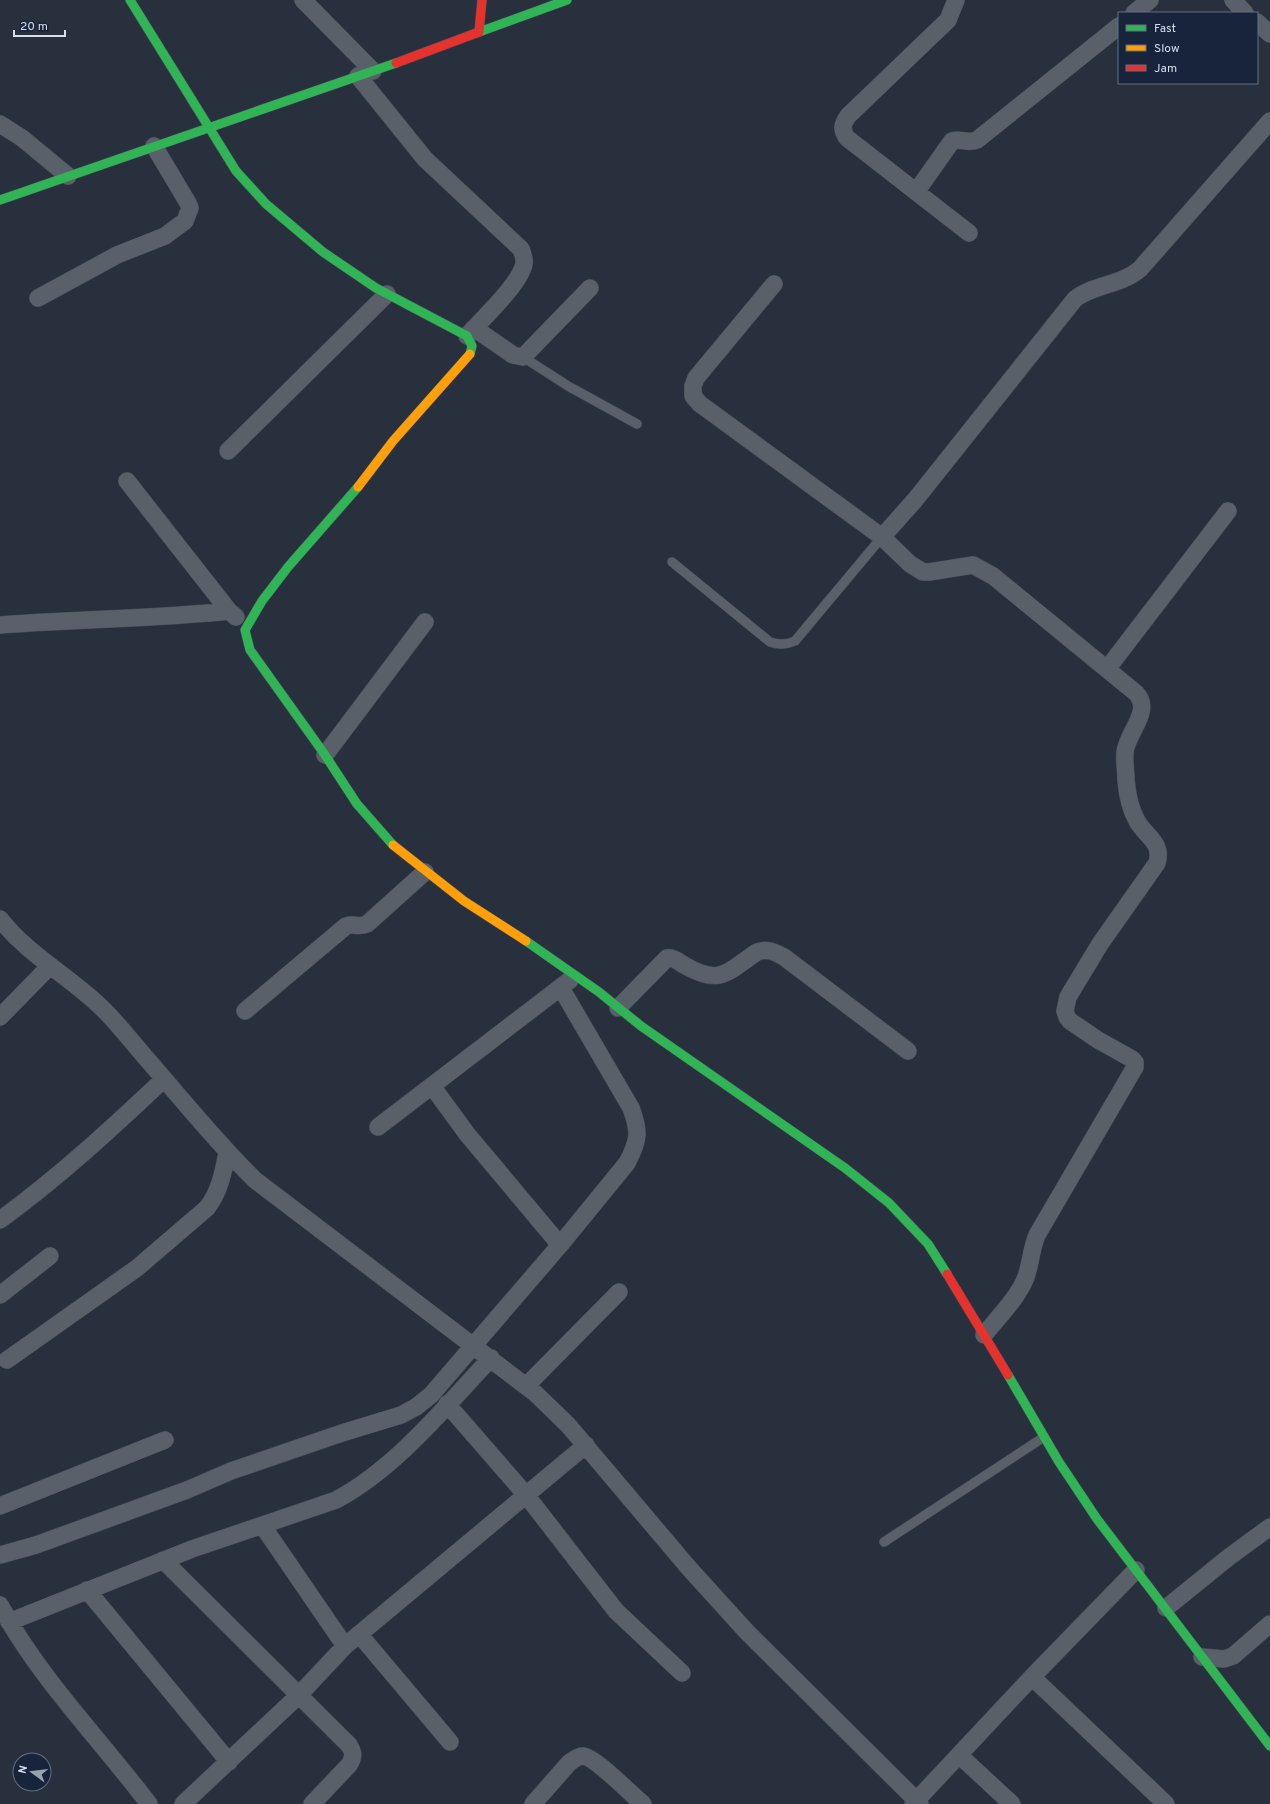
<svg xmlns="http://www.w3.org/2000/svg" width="1270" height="1804" viewBox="0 0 1270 1804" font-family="Overpass,sans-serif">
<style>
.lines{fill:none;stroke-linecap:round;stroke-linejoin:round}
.lane-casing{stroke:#464c57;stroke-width:10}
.street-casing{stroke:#464c57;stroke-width:18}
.fast-casing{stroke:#464c57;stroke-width:10}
.slow-casing{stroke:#464c57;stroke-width:10}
.jam-casing{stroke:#464c57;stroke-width:10}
.lane{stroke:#5a6069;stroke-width:9}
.street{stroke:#5a6069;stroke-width:17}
.fast{stroke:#30b455;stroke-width:9}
.slow{stroke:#ff9f0a;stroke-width:9}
.jam{stroke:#e5322d;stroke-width:9}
</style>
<rect width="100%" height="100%" fill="#29303d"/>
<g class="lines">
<defs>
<path id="lane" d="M523,357l45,29 69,38
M672,562l98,80c9,3 16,3 25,-1l87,-104
M884,1542l160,-105"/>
<path id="street" d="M303,0l70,71
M956,0l-8,20 -100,96c-6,9 -7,13 -1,22l122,95
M1233,0l12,13
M1134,13l16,-13
M1257,22l13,12
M358,76l67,83 96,90c2,5 4,10 3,15 -4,20 -42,55 -57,72
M0,124l22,14 46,38
M916,192l36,-51c9,-3 17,3 25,-1l142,-114
M774,284l-78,94 -3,8v10l7,8 182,133 28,27 13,8h6l44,-7 20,11 143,117c17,18 -9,39 -11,59 -1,9 1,19 1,28 1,13 5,30 11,41 9,16 26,21 20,42l-57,81 -32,53 -3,14 2,6 3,4 28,19 34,19 3,3v5l-98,168c-6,14 -6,28 -11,42 -8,21 -28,40 -42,58
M38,298l79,-43 48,-19 20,-15 5,-13 -2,-5 -34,-57
M474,328l39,27 10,2 67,-69
M228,451l159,-157
M127,481l102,130 7,6
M882,537l33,-37 160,-201c19,-15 45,-13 65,-30l130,-148
M0,625c76,-6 153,-6 229,-14
M1107,669l121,-158
M325,755l100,-133
M0,919c29,37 71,58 104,91 15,15 28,32 42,48 36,41 70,84 109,122l280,213 33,32 120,142 58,64 174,173
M618,1008l49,-50c6,-1 12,4 17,7 36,21 42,8 73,-13 10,-4 18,0 27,5l124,94
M245,1011l101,-85c7,-3 13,2 21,-2l58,-52
M0,1017l50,-51
M432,1086l35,48 93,111
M378,1127l192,-147
M0,1220c59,-43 111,-91 164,-141
M0,1295l50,-39
M7,1360l130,-92 70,-60c13,-17 16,-35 20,-55
M526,1386l93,-94
M447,1404l79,91 90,116 66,62
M0,1506l165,-66
M262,1525l83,121
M0,1555l36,-10 151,-55 44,-19 111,-38 59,-18 15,-8 15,-12 129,-150 67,-82c12,-23 13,-31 4,-55l-70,-120
M163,1560l186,185c5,8 5,12 0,20l-37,39
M87,1590l142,172
M0,1605c39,73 99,133 149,199
M1166,1608l63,-51 41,-30
M9,1622l183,-73 144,-49c60,-32 109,-93 155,-142
M359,1634l91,108
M1202,1657l22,2 9,-3 37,-32
M1032,1677l134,127
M959,1755l53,49
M183,1804l115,-108 47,-50 241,-201
M533,1804l36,-41c4,-3 9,-7 14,-7 12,1 49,39 60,48
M913,1804l119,-127 104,-107"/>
<path id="fast" d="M130,0l106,171 30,33 57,48 53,36 91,48 5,10 -2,8
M479,32l88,-32
M0,200l396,-137
M358,487l-70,80 -26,34 -17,29 5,20 73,102 34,52 36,41
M526,941l73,51 42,34 204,142 44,35 39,41 19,30
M1008,1375l51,87 38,57 173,227"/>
<path id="slow" d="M358,487l35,-46 77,-87
M393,845l71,56 62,40"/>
<path id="jam" d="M396,63l83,-31 3,-32
M947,1274l61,101"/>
</defs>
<use href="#lane" class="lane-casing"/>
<use href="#street" class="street-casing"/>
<use href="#fast" class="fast-casing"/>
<use href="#slow" class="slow-casing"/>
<use href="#jam" class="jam-casing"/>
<use href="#lane" class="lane"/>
<use href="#street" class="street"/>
<use href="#fast" class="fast"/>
<use href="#slow" class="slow"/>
<use href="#jam" class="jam"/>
</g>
<rect x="1118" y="12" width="140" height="72" fill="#17243b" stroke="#636e82"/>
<rect x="1126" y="25" width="20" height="6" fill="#30b455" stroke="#636e82"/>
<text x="1154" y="32" font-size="12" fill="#d5deed">Fast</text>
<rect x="1126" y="45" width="20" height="6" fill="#ff9f0a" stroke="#636e82"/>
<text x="1154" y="52" font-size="12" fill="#d5deed">Slow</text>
<rect x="1126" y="65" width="20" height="6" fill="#e5322d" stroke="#636e82"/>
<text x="1154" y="72" font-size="12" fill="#d5deed">Jam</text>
<g transform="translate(32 1772) rotate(285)"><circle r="19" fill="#17243b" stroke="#636e82"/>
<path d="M0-3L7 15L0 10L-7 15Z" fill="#99a1af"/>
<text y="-6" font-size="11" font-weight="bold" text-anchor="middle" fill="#d5deed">N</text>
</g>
<path d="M14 30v6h51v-6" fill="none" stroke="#d5deed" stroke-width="2"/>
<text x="20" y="30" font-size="12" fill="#d5deed" stroke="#17243b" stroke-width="3" paint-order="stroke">20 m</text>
</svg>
